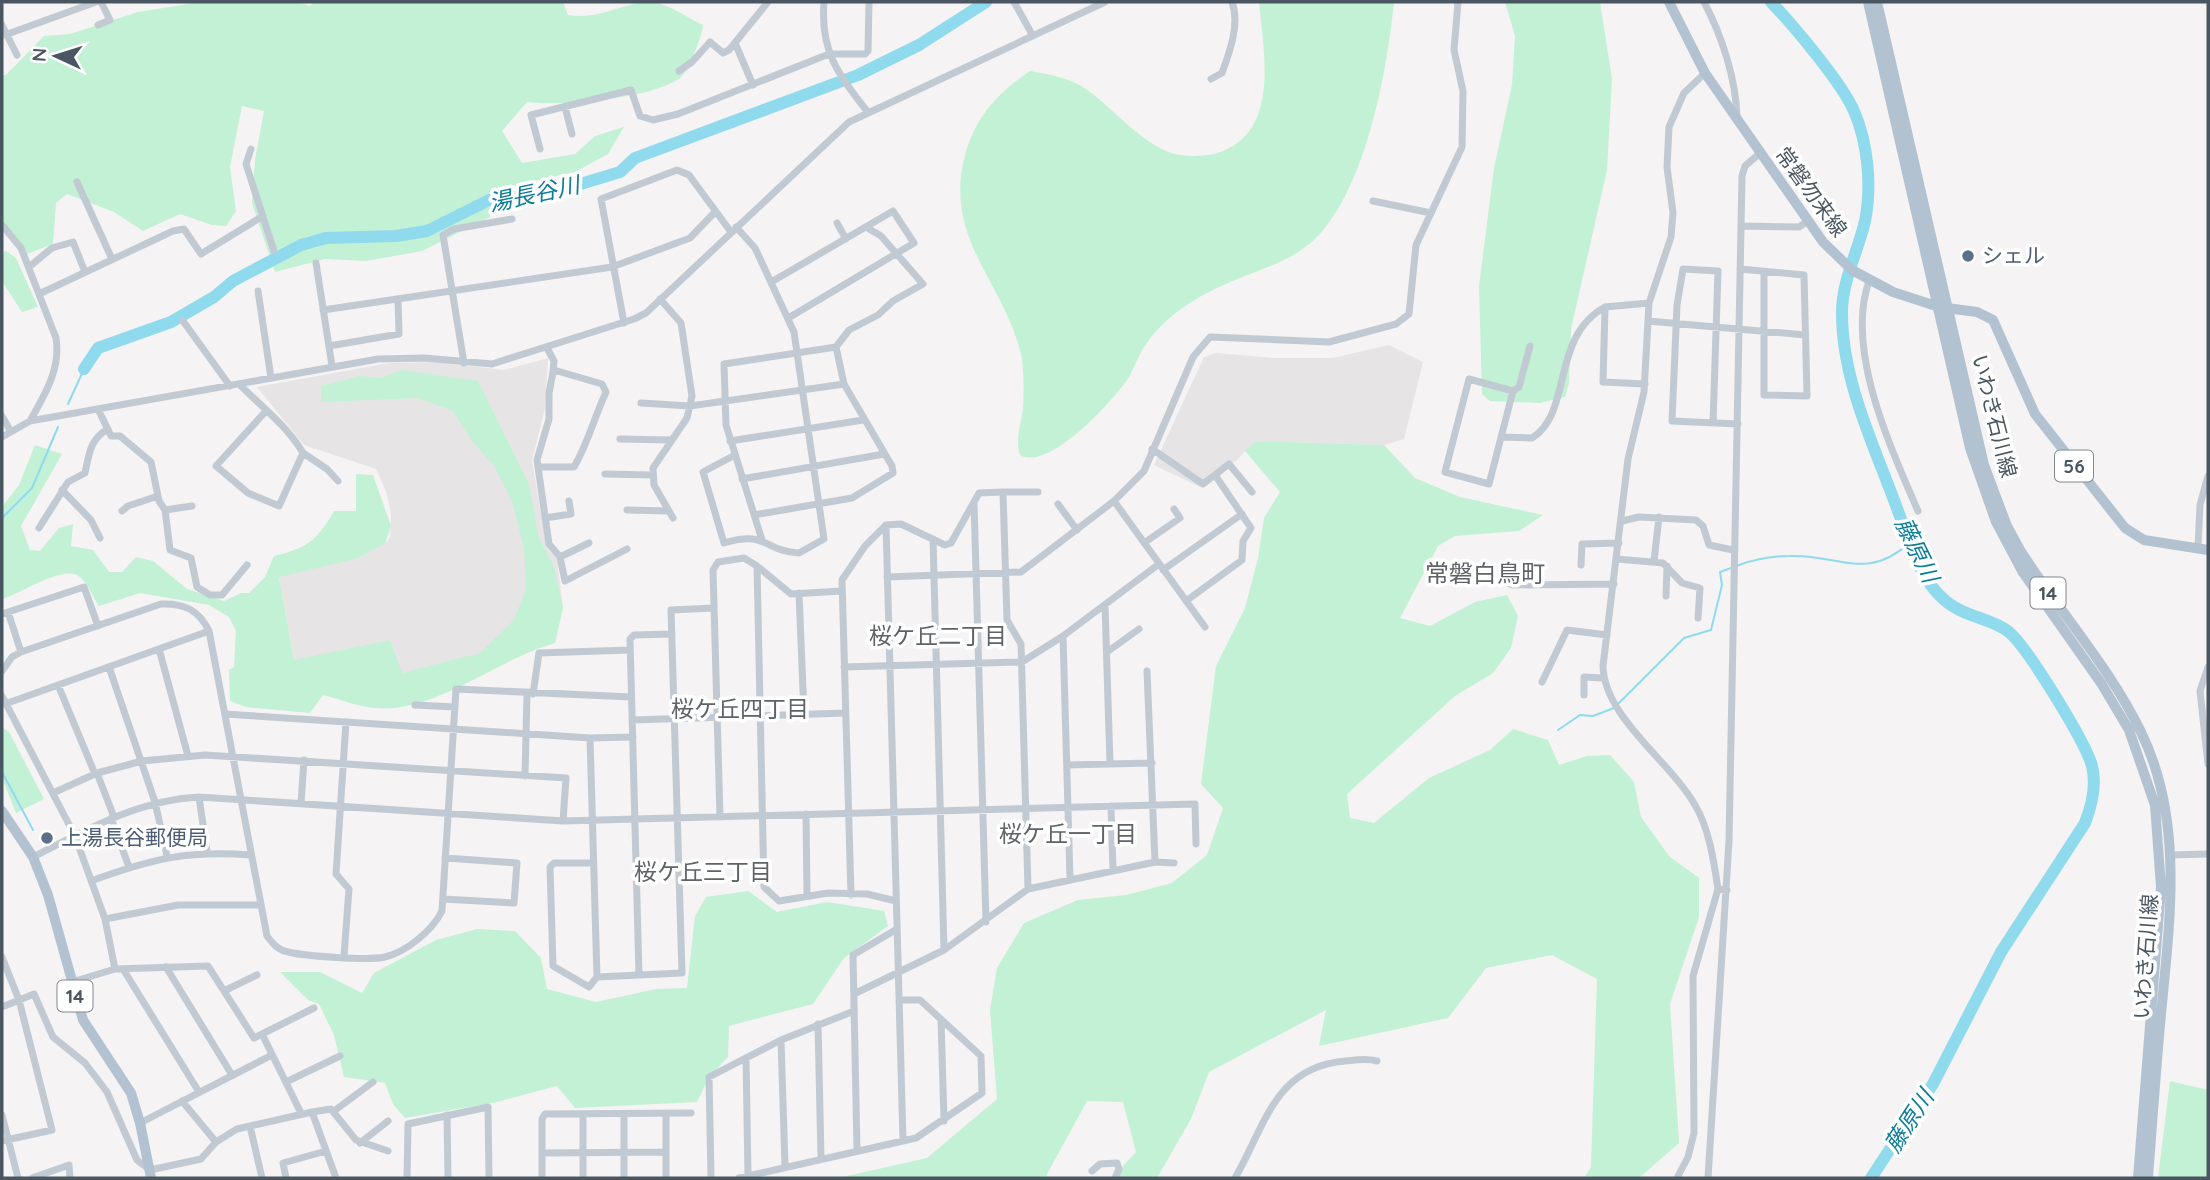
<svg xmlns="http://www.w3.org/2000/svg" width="2210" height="1180" viewBox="0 0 2210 1180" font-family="Quicksand,'Noto Sans JP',sans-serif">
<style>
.education{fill:#e6e4e5}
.green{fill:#c3f1d5}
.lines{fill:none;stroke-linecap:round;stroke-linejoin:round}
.stream{stroke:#90daee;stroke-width:2}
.river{stroke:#90daee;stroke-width:12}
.minor{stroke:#c1cad2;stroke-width:7}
.major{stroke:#b3c2d1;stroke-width:10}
.service-dot{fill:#5c6f8a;stroke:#fff;stroke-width:2.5}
.labels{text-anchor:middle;stroke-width:7;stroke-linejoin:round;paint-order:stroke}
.shield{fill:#fff;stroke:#808990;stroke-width:2}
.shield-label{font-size:19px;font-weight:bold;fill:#4a5661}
.street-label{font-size:21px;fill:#4a5661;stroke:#fff}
.service-label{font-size:21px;fill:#4e5e75;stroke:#fff;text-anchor:start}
.water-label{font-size:23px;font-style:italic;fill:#0c7c9b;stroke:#fff}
.neighbourhood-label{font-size:23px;fill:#5f6368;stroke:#fff}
.quarter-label{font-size:24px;fill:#5f6368;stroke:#fff}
</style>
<rect width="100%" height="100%" fill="#f5f3f3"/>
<path class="education" d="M1389,345l34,17 -19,77 -20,6 -129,-4 -18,19 -37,27 -46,-22 50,-108 12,-4 58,5h59z
M548,358l-3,50 -13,53 15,87 10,11 6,49 -18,31 -53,16 -90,18 -106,-3 -18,-99 107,-27 5,-7 1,-24 -5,-22 -10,-22 -72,-24 -47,-58 132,-24 46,-1 69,8z"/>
<path class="green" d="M201,2h97l12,4 4,-4h249l5,13c31,6 61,-15 85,-13 17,3 35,16 50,23 -1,11 -14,46 -23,53 -26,20 -120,29 -153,24l-25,29 20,32 53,-9 20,-18 29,-9 -16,27 -33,18 -82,18 -3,27 -68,34 -56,10 -41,-2 -50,13 -23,-69 3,-43 9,-49 -22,-5 -12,61 6,44 -10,15 -14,-1 -32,-11 -37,17 -29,-19 -47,-18 -11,9 -3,41 -29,11 -22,-36v-144h4l38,-39 26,-2 68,-22z
M1259,2h135c-7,68 -27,182 -76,234 -18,19 -44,29 -68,38 -39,15 -79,34 -104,70 -7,10 -11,22 -17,33 -15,23 -80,95 -109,78 -5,-17 1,-30 3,-47 1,-16 1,-39 -2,-54 -19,-77 -81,-117 -54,-206 11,-34 33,-57 63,-77 17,3 41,7 56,18 28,20 48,47 80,62 13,6 34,6 48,3 67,-18 50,-99 45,-152z
M1505,2h95l12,77 -5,91 -36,159 -2,54 -4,14 -25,6 -50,-2 -8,-7 -3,-108 15,-118 18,-83 3,-49z
M6,251l10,7 22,49 -16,5 -20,-31v-28z
M402,370l76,11 51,103 10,54 15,29 9,41 -8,35c-57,16 -122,71 -180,65 -17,-1 -35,-9 -52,-13l-13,18 -64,-6 -16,-6 -1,-31 5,-3 2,-36 -7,-14 -20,-12 -69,-12 -41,13c-6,-9 -11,-22 -19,-29 -15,-14 -60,17 -78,22v-92l17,-22 16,-40 27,9 -41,72 9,24 10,1 19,-23 14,-4 -2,22 22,4 16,22h13l14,-15 17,4 34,28 37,12 17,-8h8l16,-16 9,-21c33,-8 43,-15 60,-45h22v-37l17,1 18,51 -6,18 -30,15 -76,18 15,83 96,-20 12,33 78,-20 34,-33 12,-31 -2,-41 -12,-47 -18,-35 -22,-25 -19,-30 -35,-13 -97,4v-16l39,-10 20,2z
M1255,441l129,4 31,33 45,19 83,18 -24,16 -64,5 -17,10 -38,72 30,8 45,-24 32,-7 11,21 -7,32 -18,25 -38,23 -108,98 3,24 24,5 55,-45 61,-28 23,-21 35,11 11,25 28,-9 23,-1 24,27 7,35 28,39 30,22v39l-29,87 9,139 -40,35h-55l7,-11 6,-188 -45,-24 -66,13 -38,50 -129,28 7,-36 -117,62 -18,47 -34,59h-45l24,-26 -13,-50 -36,-1 -40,73v4h-209l89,-20 70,-59 -7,-89 7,-42 27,-45 54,-23 48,-5 46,-12 35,-28 16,-47 -22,-24 15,-118 29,-58 13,-50 6,-40 16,-26 -35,-41z
M2,727l7,5 35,67 -28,14 -14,-35z
M748,891l29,21 50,-10 57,9 4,15 -44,32 -31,46 -84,22 -1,31 -19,20 -12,25 -122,6 -18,-22 -60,16 -92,16 -12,-14 -8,-21 -41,-6 -10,-42 -15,-31 -11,-4 -28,-28h40l42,21 12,-20 62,-33 41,-11 38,2 26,27 6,31 49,13 60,-13 31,-1 8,-72 11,-19z
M2170,1081l38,9v88h-50z"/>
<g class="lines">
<path class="stream" d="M68,404l16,-35
M2,518l30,-30 26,-61
M1736,566c16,-6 37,-10 54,-10 48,-2 77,26 119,-13
M1618,704l66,-66 27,-8 11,-45 -2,-13 11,-4
M1558,730l22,-15 13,1 21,-8
M2,772l31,58"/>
<path class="river" d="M1771,2c22,23 71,81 83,109 14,32 18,76 11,110 -7,31 -23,59 -23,92 0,74 38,144 61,212 10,30 24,67 53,83 17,10 38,12 53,24 19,16 77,111 83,134 5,20 0,39 -7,57l-84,129 -68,132 -62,94
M84,369l14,-21 73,-26 43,-25 19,-16 68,-36 25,-7 70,-2 31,-5 62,-31 62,-7 69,-21 15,-14 223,-83 61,-30 67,-43"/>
<path class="minor" d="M824,2c-4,48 14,73 43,109
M1014,2l19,34
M1704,2c18,34 32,77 33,115
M2,25l15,30
M98,25l12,-5 -9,-18
M5,35l91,-33
M735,43l18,42
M679,71l13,-9 18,-20 13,11 6,-3 39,-48
M1705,73l-21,20 -15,34 -2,40 6,46 -2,24 -22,66 -5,89 -16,67 -25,207c1,51 67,95 92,139 14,23 19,57 23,84l9,1
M1211,79l11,-6c8,-22 18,-49 10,-71
M565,107l7,27
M251,149l-5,15 28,87
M540,149l-9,-34 100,-25 9,26 13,4 25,-6 151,-60h36l3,-3 1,-49
M77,182l35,77
M1373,201l58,12
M837,223l9,16
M2,225l19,23 35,90c5,31 -11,56 -26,83
M1741,226l58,1 9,-6
M316,263l16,103
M29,267l23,-19 21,-6 12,30
M1740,269l64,6 3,121 -43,-1v-123
M773,281l120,-70 21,32 -124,74
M1869,281c-24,69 21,165 49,230
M258,291l13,87
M39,294l134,-63 11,-2 17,25 62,-38
M660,299l21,24 11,73 -5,22 -34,50 1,17 19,33
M323,310l289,-43 78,-29 24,-25
M183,321l47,65
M1648,321l157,14
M624,323l-23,-124 76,-29 12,5 42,57
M329,346l70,-12 -1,-35
M547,348l7,13 -1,11 -4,21v26l-12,41 12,84 11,13 5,24 62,-32
M464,363l-21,-128 11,-6 58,-10
M239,384c21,21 49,43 64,69l-24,53 -31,-13 -32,-27 50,-55
M1645,384l-42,-2 2,-75 44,-4
M1513,391l-44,-12 -24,93 44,12 24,-93 6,-4 11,-41
M641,403l49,3 154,-22
M98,409l13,27h9l31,26 8,39 6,9 5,40 21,8 6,29 13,8h12l25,-30
M2,416l8,14
M1713,423l5,-152 -35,-2 -6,36 -5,116 66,3
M2,437l28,-16 348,-62 47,-1 67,6 142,-45 12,-6 203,-191 256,-120
M1501,437l31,1c41,-25 18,-101 73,-131
M620,439l51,1
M730,441l133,-21
M1152,449l51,35 26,-20 23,28
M303,453l24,16 11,12
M735,455l-32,17 21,71c44,-13 39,8 75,10l25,-14 -30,-207 -39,-84 -19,-21
M538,467h36c15,-26 20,-49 32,-75l-4,-8 -48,-14
M605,474l47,1
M742,479l142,-25
M62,490l29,30 9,18
M1003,492h35
M1114,501l91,126
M974,502l12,420
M1058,504l19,26
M165,510l27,-4
M627,510l42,1
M122,511l6,-5 30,-10
M754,515l98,-17 41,-25 -1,-7 -48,-82 -8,-37 13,-17 29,-15 15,-14 30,-17 -42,-48 -15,-9
M545,518l26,-4 -2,-13
M1622,521l17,-4 57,3 7,6 6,19 24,5
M886,525l17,616
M39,528l29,-46 17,-9c4,-19 5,-34 23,-44
M933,539l11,411
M762,540l-36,-115 -2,-61 112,-17
M1144,543l36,-25 -6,-9
M2198,548l2,-43 8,-29
M560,557l29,-14
M1617,559l46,4 19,20 18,5 -2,30
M1654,561l5,-44
M1581,565l1,-21 37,-1
M1163,570l79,-56
M887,577l134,-5 93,-71 30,-30 49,-114 17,-20 119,5 67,-18 13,-10 7,-69 46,-98 1,-56 -9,-41 4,-48
M1505,582l8,3 101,-1
M842,591l-51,3 -34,-28 7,321 15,14 49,-8 39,1 29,7
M799,593l5,121
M1666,596l1,-30
M1186,601l56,-41 1,-19 8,-13 -36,-53
M1105,605l5,159
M8,612l13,40
M2,614l82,-27 14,39
M1063,636l7,243
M159,649l29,107
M1107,652l32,-23
M109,667l46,135 12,54
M844,667l178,-5 41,-26 96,-72
M2208,667l-8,24 8,73
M2,671l10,-14 9,-5 140,-48c23,-1 38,6 48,27l58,305c6,8 11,14 21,16 17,4 80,9 97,5 21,-5 47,-26 57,-46l14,-222 175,8
M1542,682l25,-52 40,5
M58,685l37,89
M533,694l6,-41 91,-3
M1584,695v-18l19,1
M2,696l73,140 30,83 10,50
M5,704l204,-73
M415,705l40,2
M225,714l365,24 7,239 85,-4 -11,-363 43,-2
M632,720l213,-7
M590,738l43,-1
M1067,765l85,-2
M97,773l17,44
M525,776l2,-82
M53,793l44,-20 45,-12 63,-6 361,23 -3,43
M199,797l8,55
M301,803l3,-43
M1111,806l2,65
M806,814l1,82
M720,817l-7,-247 5,-8 26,-4 13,8
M111,818l18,49
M2171,855l37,-1
M33,857c53,-27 105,-57 166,-60l364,24 632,-17 1,40
M1155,862l19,1
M593,863h-39l-4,4 3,99 36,21 8,-10
M91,881c60,-22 96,-31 160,-26
M851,895l-9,-315 23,-34 21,-21 15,-1 44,21 6,-2 28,-50 24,-1 4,128 14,24 7,245
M443,899l71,4 3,-40 -72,-5
M105,919l73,-14h83
M344,956l5,-67 -13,-15 10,-152
M2,957l17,43 33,130 -50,11
M166,967l66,108
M123,969l76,123
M639,975l-9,-336 4,-4 38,-1
M72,982l43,-13 93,-3 46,72 60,-30
M224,991l33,-16
M854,994l90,-44 84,-61 127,-27 -8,-191
M2,1007l32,-13 19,43 32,26 22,29 30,68 13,10 51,-11 15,-17 21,-13 75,-17 24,66
M941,1020l3,101
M818,1024l3,134
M262,1034l39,79
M781,1040l4,126
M746,1058l2,118
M286,1082l54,-26
M182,1101l34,41
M334,1111l39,-29
M312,1112l19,-3 25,31 32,11
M666,1113v65
M2,1115l16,63
M447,1115l1,63
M140,1123l132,-68
M250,1126l12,52
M360,1143l28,-22
M857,1150l-4,-195 44,-26
M542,1153l124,-1
M1092,1171l8,-7 17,-1 2,6 -4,9
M32,1178l37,-13 1,13
M286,1178l-3,-15 43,-12
M407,1178l1,-54 80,-17 1,71
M542,1178v-59l3,-5 146,-1
M583,1178v-64
M624,1178v-64
M711,1178l-2,-101 72,-37 73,-29
M739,1178l177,-40 66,-45 -1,-37 -61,-56h-21
M1235,1178c30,-51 39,-111 110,-117 11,-1 21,-3 32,0
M1677,1178l11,-21 6,-24 -1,-157 25,-87
M1708,1178l21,-337 13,-665 3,-10 14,-12"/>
<path class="major" d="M1669,2l36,71 118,169 29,28 41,22 46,15 38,5 16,8 42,94 90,114 19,12 64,10
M1868,2l102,446 26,74 26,49 79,112 28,47 26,75 6,82 -23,291
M1877,2l107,463 23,61 13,24c39,61 89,116 121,182 43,88 29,187 20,282 -5,55 -9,109 -13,164
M2,811l31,46 15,38 35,125 48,73 9,30 11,55"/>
</g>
<g class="service-dot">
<circle cx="1968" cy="256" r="7"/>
<circle cx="47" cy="838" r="7"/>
</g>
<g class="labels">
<g class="shield">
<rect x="2055" y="450.5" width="38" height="31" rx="5"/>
<rect x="2030.5" y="577.5" width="35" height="31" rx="5"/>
<rect x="57.5" y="980.5" width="35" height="31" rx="5"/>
</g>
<g class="shield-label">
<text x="2074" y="473">56</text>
<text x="2048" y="600">14</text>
<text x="75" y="1003">14</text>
</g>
<g class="street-label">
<text transform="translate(1811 192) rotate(54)" y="7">常磐勿来線</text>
<text transform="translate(1994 416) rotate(76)" y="7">いわき石川線</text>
<text transform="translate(2146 957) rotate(-86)" y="7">いわき石川線</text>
</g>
<g class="service-label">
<text x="1982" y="263">シェル</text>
<text x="61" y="845">上湯長谷郵便局</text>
</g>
<g class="water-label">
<text transform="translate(534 194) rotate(-12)" y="8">湯長谷川</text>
<text transform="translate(1917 550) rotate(64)" y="8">藤原川</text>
<text transform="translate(1909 1121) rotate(-57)" y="8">藤原川</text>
</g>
<g class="neighbourhood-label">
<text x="938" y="644">桜ケ丘二丁目</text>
<text x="740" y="717">桜ケ丘四丁目</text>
<text x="1068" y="842">桜ケ丘一丁目</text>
<text x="703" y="880">桜ケ丘三丁目</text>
</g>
<g class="quarter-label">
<text x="1485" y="582">常磐白鳥町</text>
</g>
</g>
<rect width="2210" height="1180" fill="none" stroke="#4a5661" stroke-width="7"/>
<g transform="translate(56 56) rotate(274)" stroke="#ffffff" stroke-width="5" paint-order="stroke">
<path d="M0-5L12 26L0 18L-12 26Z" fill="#4a5661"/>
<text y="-10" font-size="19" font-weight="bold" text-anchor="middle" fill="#4a5661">N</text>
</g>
</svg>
